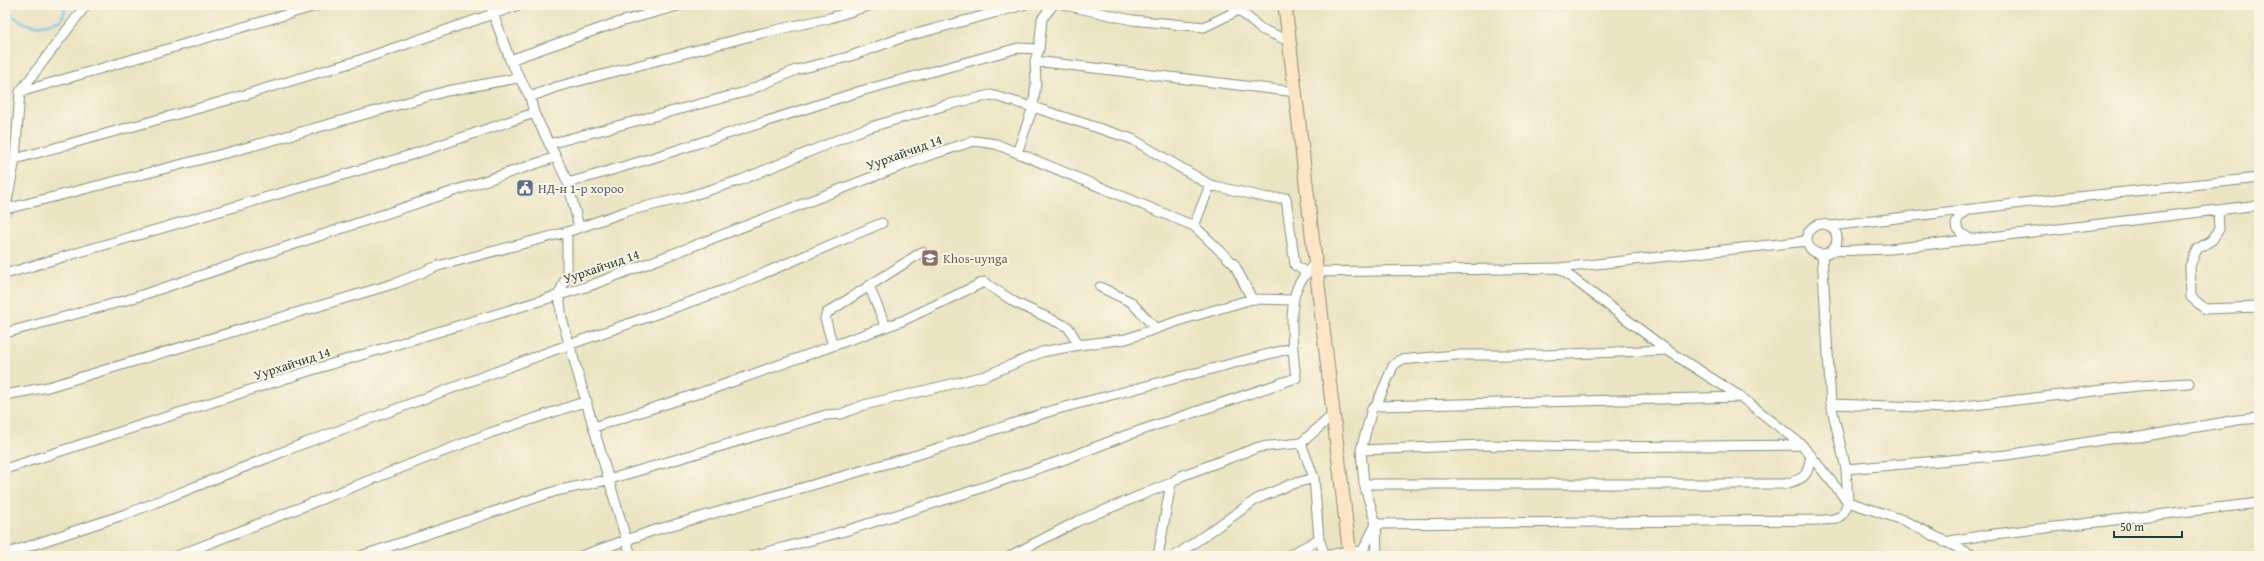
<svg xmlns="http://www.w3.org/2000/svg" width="2264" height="561" viewBox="0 0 2264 561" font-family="'Gentium Book Plus',serif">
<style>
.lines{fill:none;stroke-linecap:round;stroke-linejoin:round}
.stream{stroke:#6cc2e9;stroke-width:2.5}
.street-casing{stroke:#85907b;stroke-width:11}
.secondary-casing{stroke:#85907b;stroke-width:15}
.street{stroke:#fff;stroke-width:9}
.secondary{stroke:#fde5c5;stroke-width:13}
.labels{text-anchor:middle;stroke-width:4;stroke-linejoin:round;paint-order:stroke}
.street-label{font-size:13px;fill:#1f3d34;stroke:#fcf5e5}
.service-label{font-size:13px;fill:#4e5e75;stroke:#fcf5e5;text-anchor:start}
.education-label{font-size:13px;fill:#785e54;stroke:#fcf5e5;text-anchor:start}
</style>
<rect width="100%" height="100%" fill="#fcf5e5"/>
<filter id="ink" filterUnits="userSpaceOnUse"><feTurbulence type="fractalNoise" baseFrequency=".025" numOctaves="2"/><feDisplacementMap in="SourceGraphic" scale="8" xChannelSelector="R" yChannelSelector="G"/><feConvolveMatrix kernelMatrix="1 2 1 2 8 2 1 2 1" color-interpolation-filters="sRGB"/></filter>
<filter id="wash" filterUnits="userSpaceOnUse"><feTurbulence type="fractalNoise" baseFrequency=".012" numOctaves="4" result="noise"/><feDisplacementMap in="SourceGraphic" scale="16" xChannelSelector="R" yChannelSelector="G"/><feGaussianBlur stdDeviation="0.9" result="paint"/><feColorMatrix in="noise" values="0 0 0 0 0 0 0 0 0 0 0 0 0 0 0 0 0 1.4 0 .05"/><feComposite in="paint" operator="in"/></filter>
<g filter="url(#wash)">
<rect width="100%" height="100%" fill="#ebe4c2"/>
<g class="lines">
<path class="stream" d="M5,11c23,16 29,19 56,9l4,-10 -1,-5"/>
</g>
</g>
<g filter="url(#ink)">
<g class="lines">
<defs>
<path id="street" d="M1053,5l-11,14 -3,30 -4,12 1,22 -3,24 99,32 78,46 -16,41 40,38 18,35 42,1
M1065,5l67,15 72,7 35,-17 22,19 28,12
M510,60l103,-36 68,-19
M1035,61l261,31
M20,92l299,-87
M530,97l26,-10 206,-54 68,-15 41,-13
M549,144l196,-52 51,-22 52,-13 53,-19 122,-33
M556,157l12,26 11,44
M15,159l206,-57 136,-41 162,-56
M568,183l81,-24 212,-68 157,-43 21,1
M1210,185l58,13h18l9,67 12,8
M6,209l228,-58 213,-60 71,-13
M2218,210l1,19 -7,11 -15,9 -7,17 1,31 14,12 54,-2
M1967,211l-8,5 -3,9 5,8 9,6
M5,212l10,-53 5,-67 66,-87
M1807 239a15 15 0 1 1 30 0a15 15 0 1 1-30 0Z
M1830,226l209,-25 220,-23
M567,232v43l-8,19 3,25 69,237
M1830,251l60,-2 369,-44
M1822,254l9,150 15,65 2,33 55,18 67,34 13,2
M1559,268l248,-27
M1315,272l244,-4 108,82 74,47 61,48 46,57c-5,15 -8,17 -24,18l-448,4 -14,28
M5,274l406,-119 123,-42
M869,286l17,41
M1100,287l31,15 25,27
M5,333l122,-33 429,-143 -22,-44 -4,-16 -20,-37 -20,-55
M833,346l-8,-28 2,-5 95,-61
M5,395l43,-8 348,-104 42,-17 129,-34 60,-21 60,-14 54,-17 123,-51 82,-24 45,-10 42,12 -16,46
M1831,404l117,4 190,-22 51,-3
M1376,406l17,-40 7,-6 56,-5h88l123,-5
M594,427l118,-38 190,-68 82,-39 32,21 52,24 11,18 47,-6 58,-20 68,-20
M1301,443l13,35 5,61 6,17c16,-3 29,-9 44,0
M1361,450l123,-5 107,2 211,-2
M5,469l307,-99 277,-84 338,-130 47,-15 22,3 198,82
M1846,469l161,-14 101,-16 32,-2 97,-17 22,-2
M1364,484h421c22,-6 22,-8 26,-29
M1944,542l42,-7 273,-32
M5,554l124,-41 171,-68 254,-95 173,-61 155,-66
M177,556l313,-123 97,-32
M361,556l195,-65 51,-11 219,-65 15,-1 23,-9 121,-29 57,-24 37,-7
M581,556l71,-25 268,-77 134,-44 238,-62
M752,556l93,-25 115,-36 100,-34 67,-26 169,-57c-3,-23 -9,-73 3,-94 4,-7 10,-14 15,-20
M1010,556l68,-35 93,-38 10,-7 78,-29 42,-4 32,-28
M1158,556l13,-73
M1175,556l82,-57 32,-14 25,-7
M1288,556l31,-17
M1377,556l-1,-32 -12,-40 -3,-34 11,-41 4,-3 365,-9"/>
<path id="secondary" d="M1285,5l65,551"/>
</defs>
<use href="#street" class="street-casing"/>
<use href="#secondary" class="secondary-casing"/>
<use href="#street" class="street"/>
<use href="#secondary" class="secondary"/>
</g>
</g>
<defs>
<symbol id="civic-square" viewBox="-11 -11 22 22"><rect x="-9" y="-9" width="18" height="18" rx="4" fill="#5c6f8a" stroke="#fcf5e5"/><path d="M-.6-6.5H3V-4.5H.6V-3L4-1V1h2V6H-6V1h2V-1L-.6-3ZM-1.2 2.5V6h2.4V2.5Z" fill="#fff"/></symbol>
<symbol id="school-square" viewBox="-11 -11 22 22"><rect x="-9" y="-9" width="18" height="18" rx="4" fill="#8d6e63" stroke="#fcf5e5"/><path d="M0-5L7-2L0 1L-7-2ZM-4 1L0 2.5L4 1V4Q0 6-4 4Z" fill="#fff"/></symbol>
</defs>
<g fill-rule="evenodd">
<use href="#civic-square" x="515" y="178" width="20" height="20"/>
<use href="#school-square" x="920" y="248" width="20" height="20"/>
</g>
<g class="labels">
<g class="street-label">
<text transform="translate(904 152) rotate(-20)" y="5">Уурхайчид 14</text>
<text transform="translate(601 266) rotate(-19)" y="5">Уурхайчид 14</text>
<text transform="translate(292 363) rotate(-18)" y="5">Уурхайчид 14</text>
</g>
<g class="service-label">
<text x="538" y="193">НД-н 1-р хороо</text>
</g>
<g class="education-label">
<text x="943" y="263">Khos-uynga</text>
</g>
</g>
<rect width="2264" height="561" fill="none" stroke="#fcf5e5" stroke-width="20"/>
<path d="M2114 531v6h68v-6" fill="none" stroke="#1f3d34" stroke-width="2"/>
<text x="2120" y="531" font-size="12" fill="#1f3d34" stroke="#fcf5e5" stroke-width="3" paint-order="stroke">50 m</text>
</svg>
